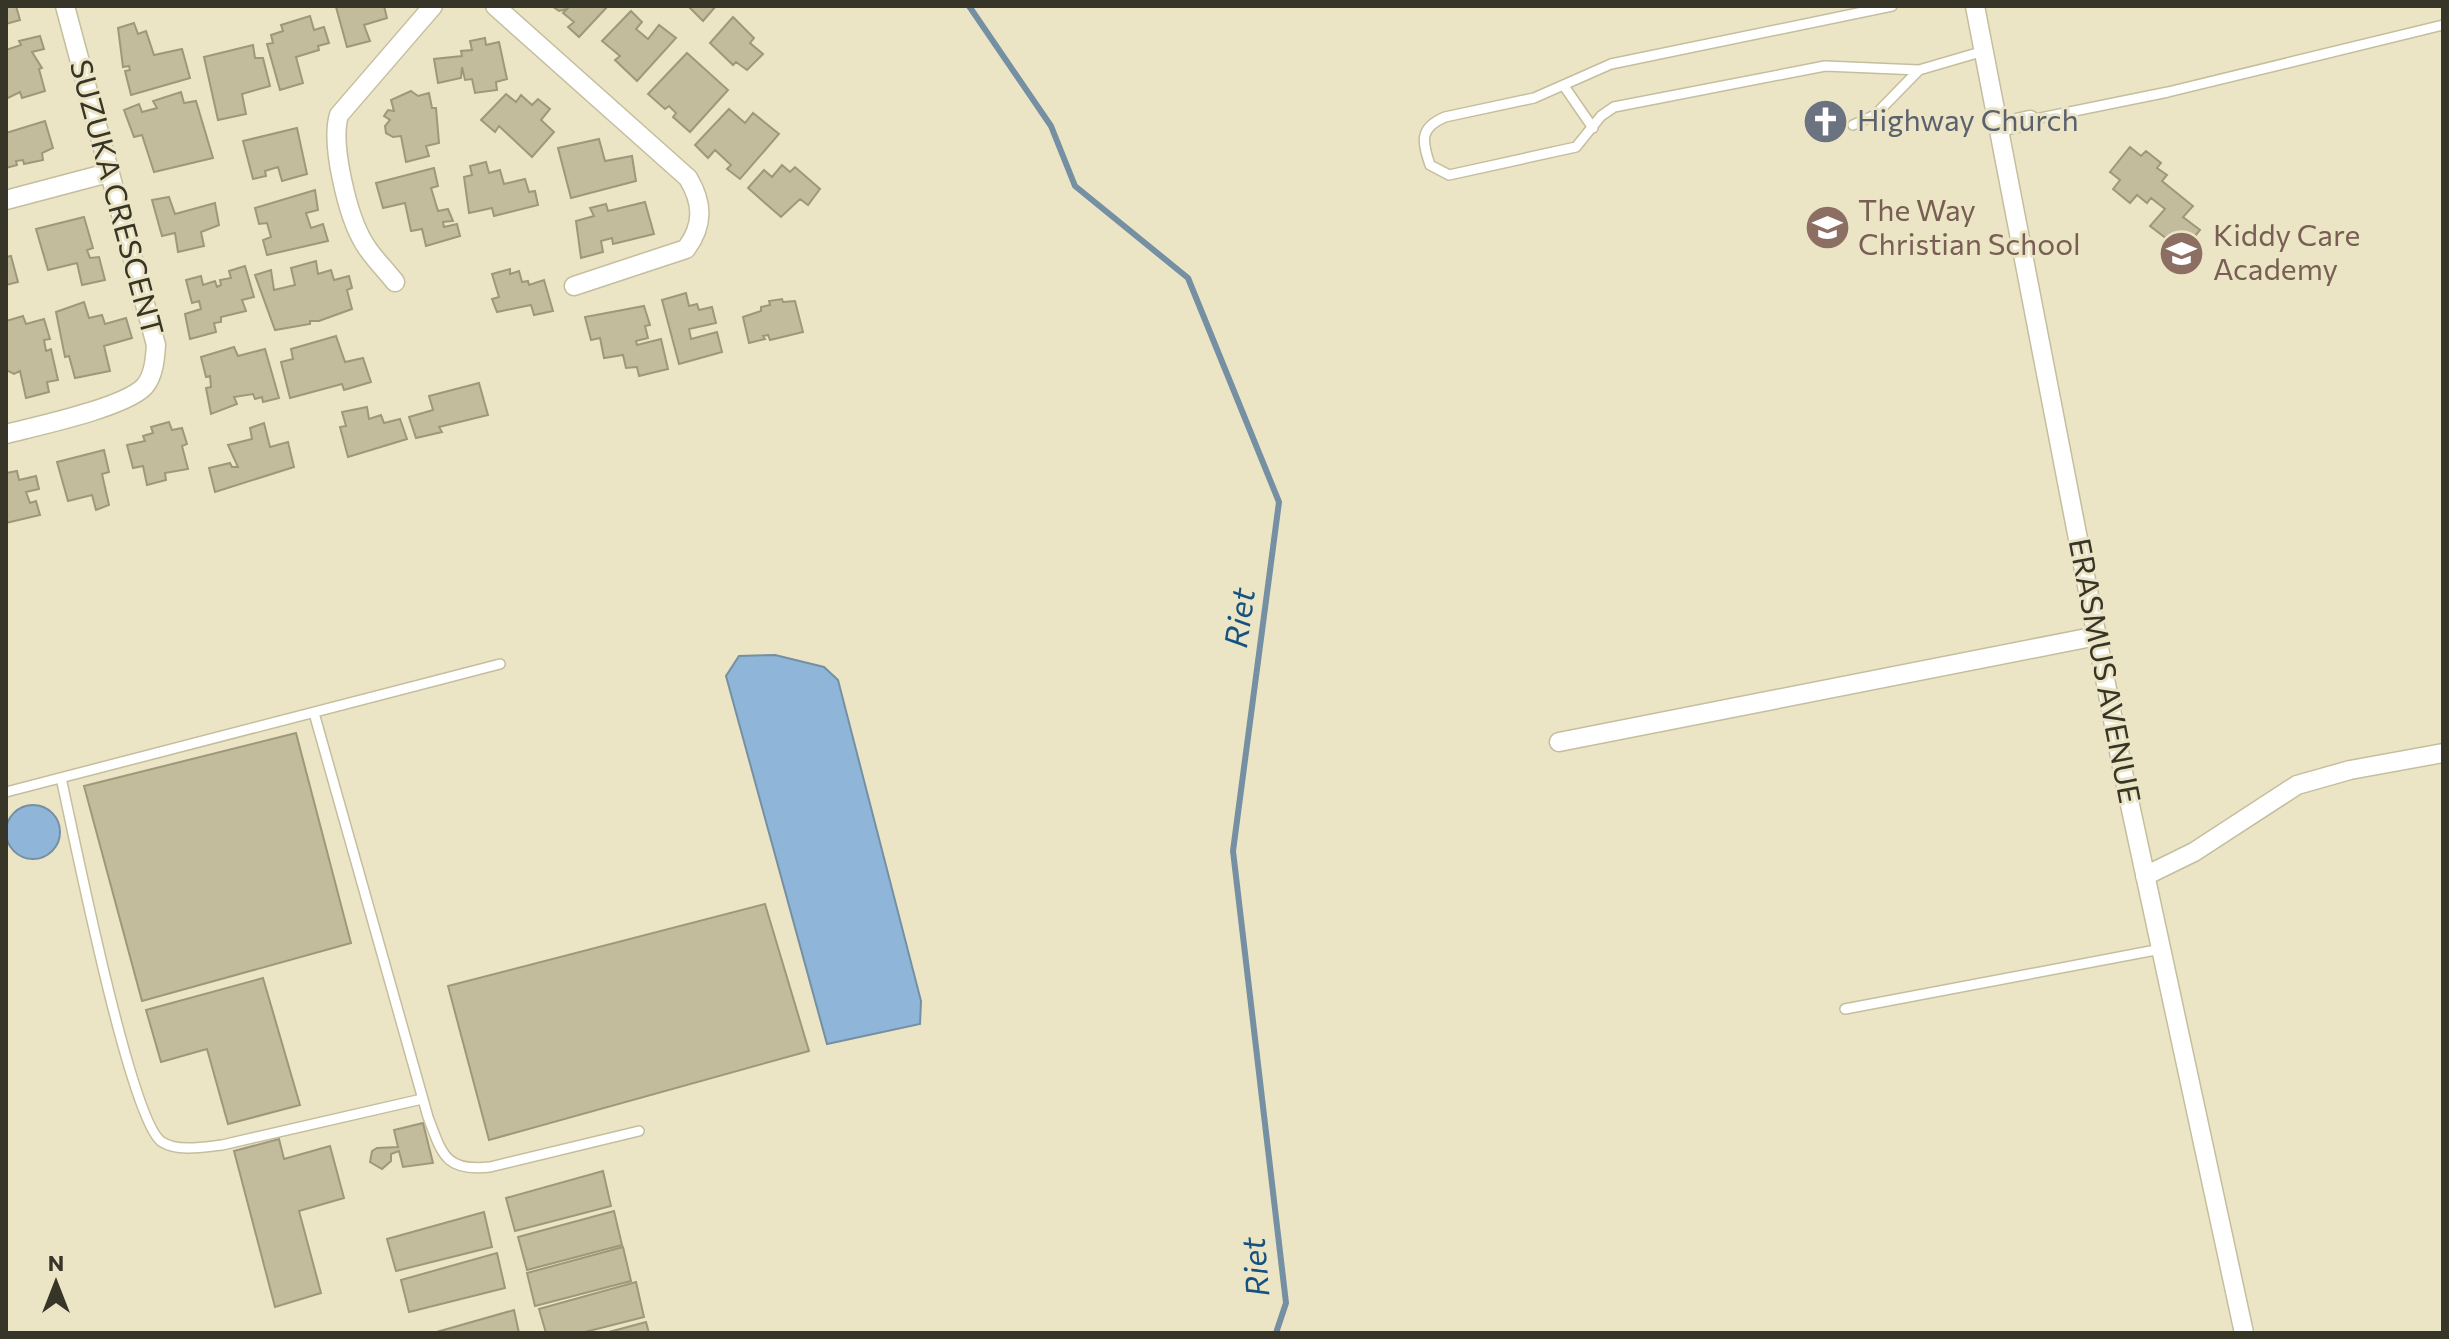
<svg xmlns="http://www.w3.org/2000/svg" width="2449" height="1339" viewBox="0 0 2449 1339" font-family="Commissioner,sans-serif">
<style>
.water{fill:#8fb6d8;stroke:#758fa3;stroke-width:2}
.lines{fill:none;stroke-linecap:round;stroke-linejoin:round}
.stream{stroke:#758fa3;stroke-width:6}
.building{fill:#c2bb9c;stroke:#9e987a;stroke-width:2}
.lane-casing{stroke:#c4be9e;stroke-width:12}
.street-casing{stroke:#c4be9e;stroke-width:21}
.lane{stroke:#fff;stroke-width:9}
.street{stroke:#fff;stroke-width:18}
.labels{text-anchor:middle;stroke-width:6;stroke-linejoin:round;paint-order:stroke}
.worship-label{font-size:30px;fill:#5b616d;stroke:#ece5c5;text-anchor:start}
.street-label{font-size:30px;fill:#373428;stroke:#ece5c5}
.education-label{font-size:30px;fill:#785e54;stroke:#ece5c5;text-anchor:start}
.water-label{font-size:32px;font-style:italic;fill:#15527f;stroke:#ece5c5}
</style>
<rect width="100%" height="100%" fill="#ece5c5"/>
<path class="water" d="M775,655l49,12 14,13 83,321 -1,23 -93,20 -101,-368 13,-20z
M6 832a27 27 0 1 1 54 0a27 27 0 1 1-54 0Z"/>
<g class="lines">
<path class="stream" d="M969,6l82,120 24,60 113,92 91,224 -46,349 53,452 -10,30"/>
</g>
<path class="building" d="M6,6h10l4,14 -14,4z
M384,6l3,12 -23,7 6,16 -23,6 -11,-40z
M552,6h56l-29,31 -11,-10 6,-5 -11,-9 4,-4 -8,2z
M688,6h28l-13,15z
M631,11l11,11 -6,7 12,10 11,-14 17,13 -39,43 -22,-21 5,-4 -18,-15z
M310,16l4,14 10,-3 5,16 -11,3 1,4 -23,7 7,26 -23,7 -13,-46 6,-1 -2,-8 12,-4 -2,-6z
M733,17l21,21 -4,5 13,11 -16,16 -11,-8 -3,3 -23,-22z
M134,23l4,11 8,-3 8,24 28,-6 8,29 -59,17 -6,-24 5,-1 -1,-4 -6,1 -5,-39z
M40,36l4,13 -12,3 10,16 -3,1 6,22 -23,7 -2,-6 -14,7v-49l15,-5 -2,-4z
M485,38l1,7 13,-3 8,37 -11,3 1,8 -22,3 -3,-14 -7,1 -3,-13 -1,11 -23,5 -4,-24 28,-3 -1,-5 11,-1 -2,-9z
M253,45l2,13h8l7,28 -28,8 4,20 -28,6 -14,-63z
M687,53l41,37 -38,42 -17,-15 3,-4 -7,-7 -4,3 -17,-15z
M411,91l7,5 11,-3 3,15h4l3,35 -13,3 3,10 -23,6 -5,-26 -8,1 -7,-4 -1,-7 5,-6 -6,-4 4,-6 6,1 -3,-11z
M181,92l3,11 12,-2 17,57 -59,14 -12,-37 -8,2 -10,-27 15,-6 3,8 15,-4 -4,-7z
M506,94l10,8 5,-7 11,10 6,-6 12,10 -9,11 13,12 -22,25 -33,-31 -4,6 -14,-12z
M729,109l16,14 8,-10 26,21 -39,45 -13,-10 4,-4 -16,-15 -7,8 -13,-13z
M45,121l8,27 -11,5 1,7 -19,4 -1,-4 -7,1 1,4 -11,3v-35z
M297,128l10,46 -25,7 -4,-14 -13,4 1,5 -13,3 -10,-38z
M599,139l6,22 27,-5 4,25 -65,17 -13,-50z
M2130,147l11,9 5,-5 15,12 -4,5 10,7 -5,6 31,25 -10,11 17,13 -17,21 -33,-25 15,-17 -14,-11 -4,5 -10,-8 -7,8 -17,-14 7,-9 -10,-8z
M486,162l3,11 11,-3 4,14 21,-5 4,13 6,-1 3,14 -44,11 -2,-8 -23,5 -5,-36 8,-2 -2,-9z
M782,165l8,7 5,-5 25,22 -12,16 -8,-6 -19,18 -33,-29 16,-18 8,7z
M434,168l4,18 -7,2 7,23 10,-2 5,12 -10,1 1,5 13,-3 3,12 -34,10 -4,-17 -11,2 -6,-28 -22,5 -7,-25z
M315,190l3,20 -12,3 5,15 12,-4 5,17 -61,14 -4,-15 8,-3 -4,-14 -8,1 -4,-16z
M169,197l6,17 40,-11 4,22 -18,7 3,14 -26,6 -3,-19 -13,3 -10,-36z
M645,202l9,32 -41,10 -1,-6 -11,3 2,11 -22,6 -5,-37 18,-5 -4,-8 16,-4 2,7z
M84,217l9,31 -6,2 3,8 9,-1 6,23 -23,5 -5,-22 -29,7 -12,-41z
M11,256l7,26 -12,3v-28z
M316,261l2,13 13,-4 3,10 15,-4 3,12 -5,2 5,19 -33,12h-9v3l-35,6 -20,-55 16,-5 3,20 21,-5 -4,-17z
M245,266l9,31 -12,3 4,11 -25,6v5l-7,1 2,9 -26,7 -5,-25 16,-5 -2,-8 -7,2 -6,-23 15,-4 2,9 12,-4 2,6 4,-2 -1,-5 11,-2 -2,-7z
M510,269v5l9,-3 3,11 6,-1 1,4 15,-5 9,31 -19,4 -3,-10 -34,7 -5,-13 7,-2 -7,-23z
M686,293l3,13 8,-2 2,6 13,-3 4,16 -27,6 2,10 26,-7 5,20 -43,12 -17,-64z
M782,299l1,3 12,-1 8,31 -33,8 -2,-5 -5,1 2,3 -16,4 -6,-26 18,-6v-4l9,-2 -1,-4z
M84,302l5,16 13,-3 3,9 21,-6 6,20 -28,8 6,25 -35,7 -6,-22 -4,1 -9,-45z
M644,306l6,19 -5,1 3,12 -12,3 1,4 24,-6 7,30 -29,7 -2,-9 -11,1 -3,-13 -19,3 -4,-20 -9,2 -6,-23z
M23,316l3,8 18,-5 6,20 -6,1 2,11 5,-2 7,31 -11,2 2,10 -23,6 -6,-27 -6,3 -8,-4v-49z
M336,336l9,26 18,-4 8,24 -27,8 -2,-6 -52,14 -9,-36 12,-3 -2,-10z
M234,347l4,9 27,-7 14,49 -16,4 -1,-5 -7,2 -2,-5 -19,3 3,7 -26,10 -5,-26 5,-1 -1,-11 -4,1 -5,-20z
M479,383l9,32 -49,12 3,5 -26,6 -7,-21 24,-7 -4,-14z
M367,407l2,12 12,-4 3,8 16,-4 7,20 -59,18 -8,-30 6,-1 -4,-14z
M169,422l3,8 10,-2 5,16 -5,2 6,23 -23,4 1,7 -19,5 -4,-19 -10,2 -6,-23 18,-4 -2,-5 10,-3 -2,-6z
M264,423l6,24 18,-5 6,25 -79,25 -6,-24 21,-5 2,4h6l-10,-22 24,-6 -2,-11z
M104,450l5,22 -7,2 7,31 -13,5 -4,-15 -24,6 -11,-39z
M17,471l2,9 17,-4 3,13 -13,3 4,11 6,-2 4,14 -34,8v-50z
M296,733l55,210 -209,58 -58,-215z
M765,904l44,147 -320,89 -41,-154z
M263,978l37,127 -72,19 -21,-75 -46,13 -15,-52z
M423,1123l10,40 -30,4 -4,-16 -8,3v7l-9,8 -12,-7 2,-11 5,-3 21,-1 -4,-17z
M279,1139l5,20 46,-13 14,52 -45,13 22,82 -46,14 -41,-156z
M603,1171l8,35 -96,25 -9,-33z
M614,1211l8,34 -95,25 -9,-33z
M484,1212l8,35 -96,24 -9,-32z
M623,1247l8,34 -96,25 -8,-33z
M497,1253l8,35 -96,24 -8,-32z
M636,1282l8,35 -63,16h-35l-7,-24z
M514,1310l5,23h-86z
M646,1322l3,11h-44z"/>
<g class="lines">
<defs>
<path id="lane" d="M1892,6l-281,58 -77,34 -89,19c-26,11 -23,24 -15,48l19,10 127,-28 25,-31 13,-9 211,-41 94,4 65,-19
M1564,86l29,42
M2030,120l138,-28 275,-67
M1853,125l22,-10 44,-45
M314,713l114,404c14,37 17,55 62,50l149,-36
M61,778c12,52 69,344 101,364 16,10 42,5 60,3l200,-46
M6,792l494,-128
M1845,1009l316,-60"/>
<path id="street" d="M495,6l193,172c15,25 16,47 -2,71l-112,37
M1975,6l149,771 120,556
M1999,127l31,-7
M6,200l102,-27
M395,282c-10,-13 -23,-25 -31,-39 -16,-26 -34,-99 -25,-128l94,-109
M6,434c31,-8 117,-26 138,-47 10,-11 11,-28 12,-42l-91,-339
M1559,742l538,-106
M2145,876l49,-24 103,-67 53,-15 93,-17"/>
</defs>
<use href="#lane" class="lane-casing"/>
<use href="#street" class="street-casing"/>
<use href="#lane" class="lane"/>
<use href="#street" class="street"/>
</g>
<defs>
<symbol id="church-disc" viewBox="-11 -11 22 22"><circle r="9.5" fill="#6b7280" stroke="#ece5c5"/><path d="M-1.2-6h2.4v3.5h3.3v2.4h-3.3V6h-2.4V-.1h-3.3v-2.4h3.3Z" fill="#fff"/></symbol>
<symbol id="school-disc" viewBox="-11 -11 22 22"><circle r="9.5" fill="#8d6e63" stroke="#ece5c5"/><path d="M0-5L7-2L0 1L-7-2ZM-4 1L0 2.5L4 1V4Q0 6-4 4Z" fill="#fff"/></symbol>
</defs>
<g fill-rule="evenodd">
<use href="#church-disc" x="1800" y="96" width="51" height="51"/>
<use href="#school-disc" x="1802" y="202" width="51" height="51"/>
<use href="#school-disc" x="2156" y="228" width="51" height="51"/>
</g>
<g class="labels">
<g class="worship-label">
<text x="1857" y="131">Highway Church</text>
</g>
<g class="street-label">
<text transform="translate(116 198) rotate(75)" y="10">SUZUKA CRESCENT</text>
<text transform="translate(2104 671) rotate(79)" y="10">ERASMUS AVENUE</text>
</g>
<g class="education-label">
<text x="1858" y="221">The Way<tspan x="1858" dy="34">Christian School</tspan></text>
<text x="2213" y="246">Kiddy Care<tspan x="2213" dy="34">Academy</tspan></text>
</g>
<g class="water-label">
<text transform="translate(1240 618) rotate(-82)" y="11">Riet</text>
<text transform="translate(1256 1267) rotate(-95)" y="11">Riet</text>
</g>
</g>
<rect width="2449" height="1339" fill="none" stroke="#373428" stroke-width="16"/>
<g transform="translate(56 1283)" stroke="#ece5c5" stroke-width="6" paint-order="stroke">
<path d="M0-6L14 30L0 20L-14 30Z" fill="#373428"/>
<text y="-12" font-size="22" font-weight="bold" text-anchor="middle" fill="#373428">N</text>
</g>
</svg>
